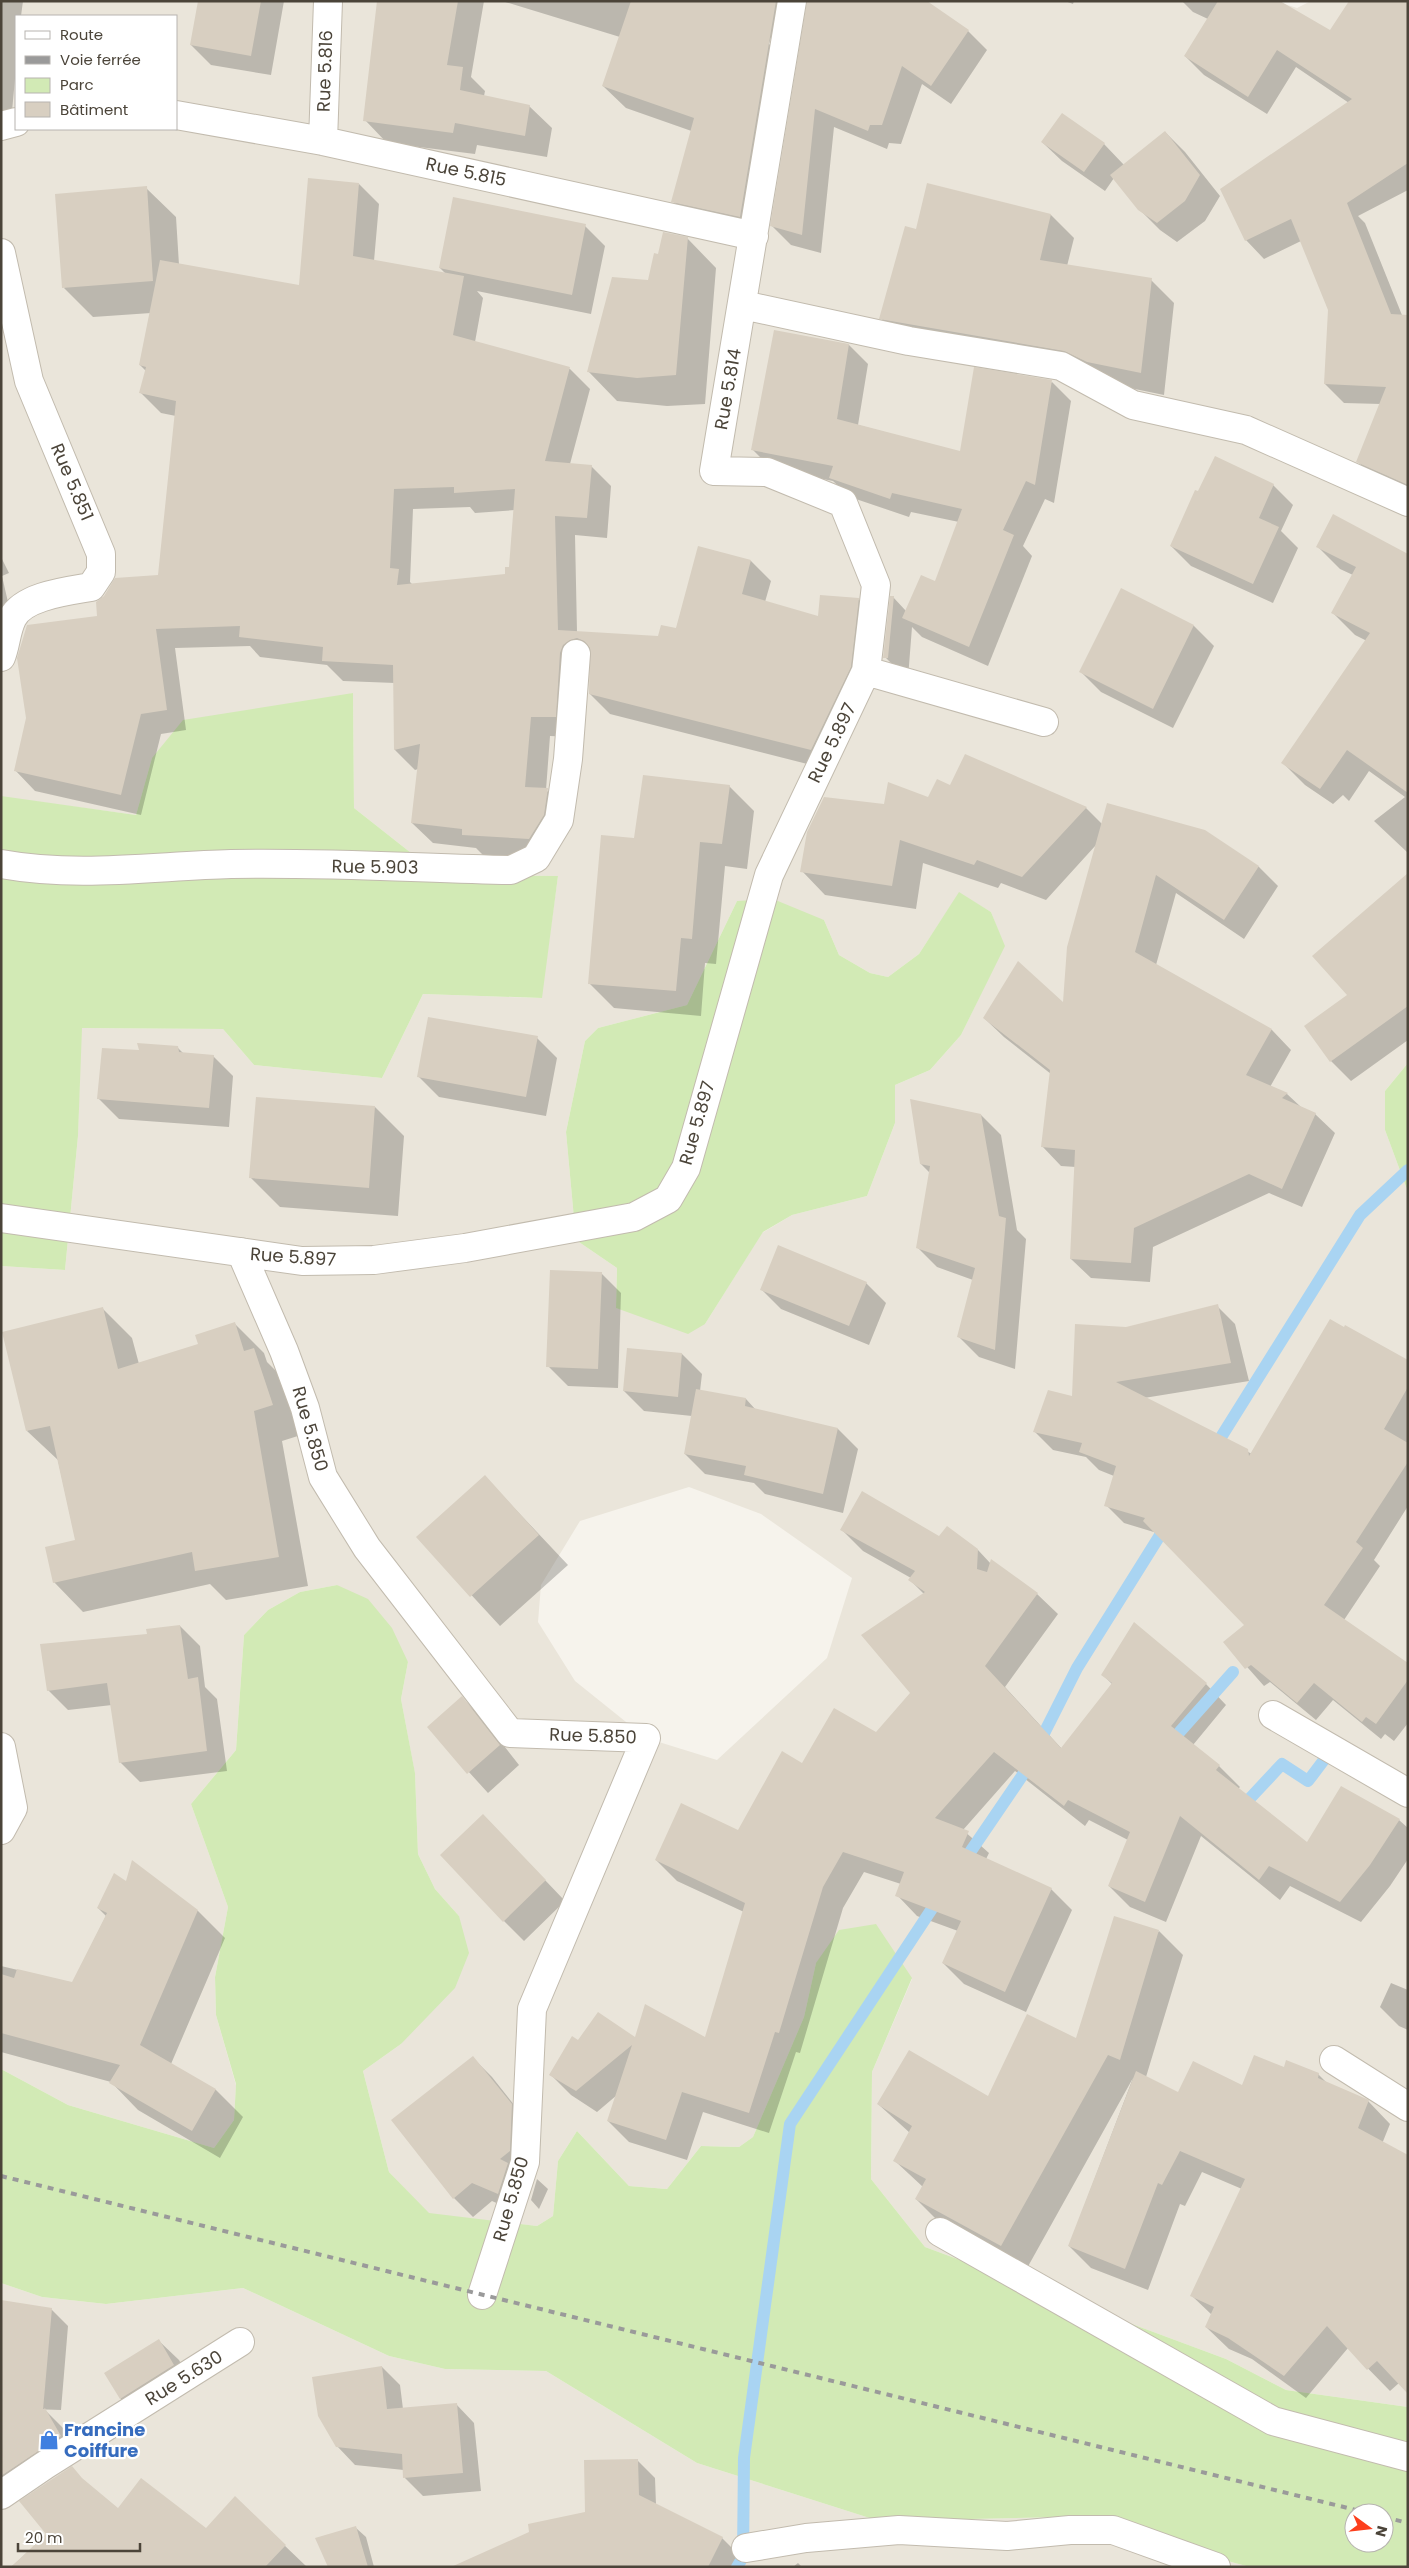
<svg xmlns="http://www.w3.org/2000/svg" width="1409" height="2568" viewBox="0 0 1409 2568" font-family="Poppins,sans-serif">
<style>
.residential{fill:#eae5da;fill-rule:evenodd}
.green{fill:#d2eab5;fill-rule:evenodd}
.shadow{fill:#0003;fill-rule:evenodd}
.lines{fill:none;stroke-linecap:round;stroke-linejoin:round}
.stream{stroke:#a9d4f2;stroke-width:12}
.building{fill:#d8cfc1;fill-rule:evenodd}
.street-casing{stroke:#c2bbae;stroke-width:30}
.street{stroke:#fff;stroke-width:28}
.rail{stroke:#9a9a9a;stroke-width:4;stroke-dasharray:6 6;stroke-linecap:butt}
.labels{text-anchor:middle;stroke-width:4.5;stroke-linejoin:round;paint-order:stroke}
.street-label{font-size:18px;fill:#4b4439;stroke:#fff}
.shop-label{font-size:18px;font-weight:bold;fill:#366cbe;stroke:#fff;text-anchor:start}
</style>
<rect width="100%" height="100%" fill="#f6f3ec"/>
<path class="residential" d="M1,1h1274l22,7 14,-7h97v1062l-23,28v39l23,62v1215l-122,-17 -60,-31 -301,-112 -54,-68 1,-107 40,-93 -96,-16 -12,54 -51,120 -14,10 -38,-1 -34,43 -38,-3 -52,-55 -19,30 -5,55 -16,10 -108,-12 -40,-42 -26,-101 38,-27 58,-128 -24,-27 -17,-35 -3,-80 -14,-75 7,-37 -71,-77 -37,7 -32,18 -24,25 -8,115 -45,54 37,103 -13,70 1,38 20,70 -2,35 -20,28 -146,-43 -67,-36v-803l64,4 13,-134 3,-108 142,1 31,36 128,13 41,-84 118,4 17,-122 -119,-1 -85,-67 -1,-115 -201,65 -16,57 -135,-18zM16,16h160v113h-160zM959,893l32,19 13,34 -43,89 -31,35 -35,15v38l-28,73 -75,19 -30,18 -57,91 -89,-16 1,-40 -41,-28 -10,-108 19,-91 13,-13 89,-23 50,-104 87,19 15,35 31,18 18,4 31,-23zM689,1487l72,27 91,64 -25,80 -110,102 -71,-22 -71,-57 -37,-59 3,-37 39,-64z
M1,2283l41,14 64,7 137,-16 146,68 56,13 101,2 151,92 182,58 183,-4 188,50h-1249z"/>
<path class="green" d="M353,693l1,115 85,67 119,1 -16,122 -119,-4 -41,84 -128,-13 -31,-36 -141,-1 -4,108 -13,134 -64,-4v-470l135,19 16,-57 31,-38z
M959,892l32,20 14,34 -44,89 -31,35 -35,15v38l-28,73 -75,19 -29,17 -58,92 -17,10 -72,-26 1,-40 -41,-28 -10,-108 19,-91 13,-13 89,-23 50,-104 36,-2 51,21 15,35 31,18 18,4 31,-23z
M1408,1063v129l-23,-62v-39z
M337,1585l31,14 24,29 16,34 -7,37 14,74 3,81 17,35 24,27 10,37 -14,35 -54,56 -38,27 26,101 40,41 108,13 16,-10 5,-55 19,-30 52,55 38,3 34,-43 38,1 14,-10 51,-120 12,-54 23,-33 37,-6 36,54 -40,94 -1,107 54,68 301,112 60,31 122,17v160h-158l-188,-50 -183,4 -182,-58 -151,-92 -101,-2 -56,-13 -146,-68 -137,16 -64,-7 -41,-14v-214l67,36 146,43 20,-28 2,-36 -20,-69 -1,-38 13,-70 -37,-103 45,-54 8,-115 24,-25 32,-18zM1354,2513h30v30h-30z"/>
<path class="shadow" d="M1,1h22l-2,15h-5v52l-6,65 -9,2z
M199,1h85l-13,74 -60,-10 -20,-20z
M378,1h106l-13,76 14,14 -1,5 45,10 23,22 -5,29 -70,-12 -2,9 -88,-11 -22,-23z
M502,1h280l-13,43 22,22 -29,173 -67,-15 -22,-23 27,-67 -74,-26 -23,-22 17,-49z
M808,1l160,30 19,19 -36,54 -29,-20 -21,60 -12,-1 -2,6 -53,-22 -13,126 -30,-8 -19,-19z
M1065,1h9l-1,3z
M1182,1h95l54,31 77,-31v189l-50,26 7,7 43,107v164l-31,-14 -19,-18 23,-58 -37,-1 -19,-19 4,-74 -28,-69 -37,18 -18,-19 103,-137 -53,-36 -29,47 -63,-39 -19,-19 23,-37 -15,-7z
M1165,132l20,20 35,44 -15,25 -28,21 -17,-12 -21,-21 -25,-31 -9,13 -43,-30 -20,-19 62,2 20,21z
M359,184l20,20 -5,57 72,13 -6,-6 145,-42 20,20 -14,68 -114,-23 6,7 -8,44 95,27 20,20 -20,75 21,2 20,20 -4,52 -32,-3 2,97 82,6 17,-8 23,-83 52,14 20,20 -6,21 54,16 39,-19 20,20 -47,151 -221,-56 -20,-20 1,-35 -2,1 -14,77 -25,-1 -4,54 21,20 -18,49 -66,-4 -7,-7 -43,-5 -21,-20 6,-54 -3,1 -20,-20v-67l-52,-2 -16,-16 -67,-8 -10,-11 -75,2 11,82 -25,4 -20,81 -106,-24 -20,-21 84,-153 60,-41 17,-160 -15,-3 -20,-20 5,-22 -6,-6 11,-52 -58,4 -29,-29 82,-100 30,29 3,48 121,21zM470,507l5,6 40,-3 -5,58 -4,7 -93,10 -3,-3 3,-73z
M928,185l123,30 23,23 -7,28 84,14 23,23 -10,92 -261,-54 -22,-23 36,-88z
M687,238l29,30 -11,136 -38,2 -50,-5 -29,-30 61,-90 9,-26z
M775,331l74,14 19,19 -10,61 103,28 91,-71 19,19 -17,102 -9,-4 -22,47 9,10 -44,110 -66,-29 -10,-10 -4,51 -3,-1 -20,-20 8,-60 13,14 30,-28 23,-61 -48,-10 -2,5 -59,-20 -17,-16 -61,-12 -19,-19z
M1273,485l20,20 -12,26 17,17 -25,55 -82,-37 -20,-20z
M1318,547l90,8v298l-34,-32 31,-24 -36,-26 -20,30 -6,-6 -10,9 -28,-19 -22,-22 84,-122 -12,-6 -22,-22 20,-38 -13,-6z
M1,557l8,16 -7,3 14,61 -15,26z
M1121,590l73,36 20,20 -41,82 -72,-36 -20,-20z
M966,756l120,52 16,16 103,7 54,36 19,19 -34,53 -68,-46 -20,72 116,65 19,20 -21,37 17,7 14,13 14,7 20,19 -33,74 -33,-14 -116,54 -3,35 -59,-4 -20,-19 5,-92 -15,-1 -19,-20 9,-72 -47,-37 -20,-19 80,-14 32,-159 -50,55 -45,-17 -3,5 -75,-25 -7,46 -91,-14 -23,-24 83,-65 43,-7 23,-12z
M729,786l25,25 -7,58 -22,-3 -9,98 -11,-1 -4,53 -87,-8 -25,-25 46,-144z
M1408,917v123l-57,41 -20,-20 -25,-34 43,-32z
M537,1038l20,20 -11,58 -107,-19 -20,-20z
M177,1047l7,7 29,2 20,20 -4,51 -110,-8 -20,-20 41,-47z
M375,1107l29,29 -6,80 -118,-9 -29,-29z
M981,1115l20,20 16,95 9,9 -11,130 -36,-12 -20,-20 14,-57 -36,-13 -20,-20 13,-74 -9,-9z
M601,1273l20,20 -3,95 -50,-2 -20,-20z
M866,1283l20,20 -17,42 -88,-36 -20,-20z
M1217,1306l18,18 14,57 -105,17 108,56 156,-93v145l-34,54 6,6 -36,54 64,44v59l-14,18 -9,-7 -4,5 -48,-39 -17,20 -46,-38 -6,4 -39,-44 21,-17 -89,-92 -33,-10 -18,-18 8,-29 -15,-6 -13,-13 -33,-7 -18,-18 38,-35 54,-69z
M103,1309l29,29 7,26 60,-19 36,-21 29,29 3,9 16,16 18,57 -19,6 26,145 -82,14 -16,-16 -127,28 -29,-30 22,-41 -18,-81 -31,-29z
M628,1350l54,4 20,20 -2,17 46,8 10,11 82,19 20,20 -15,64 -78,-19 -11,-11 -49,-9 -20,-20 7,-38 -48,-5 -20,-20z
M485,1477l83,88 -68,61 -82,-89z
M842,1530l98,8 38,12 13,14 46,30 21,20 -53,73 57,62 50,-65 -9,-9 103,9 20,21 -33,40 26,21 21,21 -2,2 70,55 91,-24 9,8v31l-18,27 -29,36 -71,-36 -10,14 -79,-64 -35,86 -36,-15 -21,-21 19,-46 -39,-20 -4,6 -70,-55 -52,59 26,23 -3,6 65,30 21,21 -46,102 -62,-28 -21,-21 15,-32 -41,-15 -20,-21 4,-11 -37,-12 -21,36 -43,145 -4,-1 -27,81 -66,-21 -16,48 -58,-18 -21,-21 9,-26 -20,17 -26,-17 -21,-21 28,-32 128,-3 38,-127 -67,-31 -21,-21 83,-29 64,-66 73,-31 35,-41 13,-99 -14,-14 1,-2 -48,-27z
M180,1626l20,20 5,41 12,12 10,72 -87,11 -20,-20 -8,-57 -44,5 -20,-20 100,-55z
M462,1698l20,20 37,47 -31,28 -60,-66z
M483,1815l82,86 -41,40 -20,-20z
M127,1883l71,28 27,27 -54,126 45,26 27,27 -23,41 -82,-48 -27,-28 -110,-30v-86l72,17 33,-67 -8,-8z
M1159,1931l24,24 -37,122 32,16 65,-6 41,-19 34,6 9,9 41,18 22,23 -67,166 11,5 74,-140v237l-9,-9 -9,8 -42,-43 -42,50 -54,-39 -23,-10 -23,-22 6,-12 -20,-19 50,-107 -40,-17 -17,34 -5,-2 -32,86 -57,-22 -22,-22 64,-168 -107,192 -85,-46 -25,-25 7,-12 -28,-26 15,-28 -32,-29 110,-6 89,-58z
M1391,1983l17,7v40l-9,-4 -19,-19z
M473,2058l19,19 38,48 -13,87 -25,-11 -19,16 -19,-19 -61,-78z
M537,2179l11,10 -9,20 -8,-9z
M51,2309l17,17 -7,84 -60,-2z
M159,2341l20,19 14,25 -52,34 -20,-20 -15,-26z
M382,2367l18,18 3,24 53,-5 18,19 7,68 -58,5 -18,-18 -1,-8 -49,-5 -18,-19z
M45,2410l20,20 15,27 -79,50v-71z
M637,2460l18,18 1,27 66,33 18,18 -6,11h-230l82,-54z
M91,2487l27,22 88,20 29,-31 72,69h-296l37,-33z
M356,2528l10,9 8,30h-44z
M798,2563l4,4h-9z"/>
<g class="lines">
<path class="stream" d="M1213,1450l147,-235 48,-45
M1168,1745l65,-73
M1240,1809l42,-45 26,17 25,-33
M962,1864l62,-91 53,-105 90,-144
M737,2567l6,-10 1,-99 46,-334 151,-229"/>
</g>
<path class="building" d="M198,1h63l-10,55 -61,-11z
M377,1h81l-11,64 16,2 -3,23 70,15 -5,31 -70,-13 -2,10 -90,-12z
M631,1h145l-36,216 -69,-15 23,-84 -92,-32z
M807,1h120l42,29 -38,56 -29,-20 -20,59h-12l-2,6 -53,-22 -13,126 -32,-9z
M1218,1h62l50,29 19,-29h59v162l-61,40 44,111 17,1v170l-52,-23 30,-75 -62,-3 4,-74 -37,-91 -46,22 -25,-52 132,-90 -75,-49 -29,47 -64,-41z
M1062,113l43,30 -21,29 -43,-30z
M1165,131l35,44 -15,26 -28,22 -19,-13 -28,-35z
M308,178l51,5 -6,73 111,20 -11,59 117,32 -25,94 47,4 -5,53 -32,-2 3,114 100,6 3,-11 15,3 22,-82 53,14 -9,34 76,22 2,-21 39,3 -8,69 -40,83 -222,-56 1,-46 -6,-7 -7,-3 -7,2 -7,5 -3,8 -4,64h-25l-6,70 23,1 -4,27 -15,24 -67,-4v-6l-51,-6 9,-79 -26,6 -1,-85 -71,-4 1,-14 -84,-10 1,-11 -84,3 11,81 -26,4 -20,81 -107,-24 12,-53 -9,-60 10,-33 70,-9 -1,-14 8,-6 11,-18 43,-3 18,-174 -37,-8 7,-26 -7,-2 21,-105 139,25zM454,487v6l61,-4 -6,78h-4v7l-108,11 2,-16 -9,-1 4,-79z
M927,183l124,31 -11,46 112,18 -11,95 -54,-11 -23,-11 -185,-32 26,-93 11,3z
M147,186l6,95 -91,7 -7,-94z
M453,197l133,27 -14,71 -133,-27z
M663,232l25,5 -12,138 -39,3 -50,-6 25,-95 36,3 6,-27 4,1z
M774,330l75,14 -12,75 123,32 14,-84 78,13 -17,105 -9,-4 -23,49 11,5 -45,112 -67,-29 19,-43 14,6 27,-72 -70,-16 -2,6 -61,-21 4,-12 -82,-16z
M1215,456l59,28 -15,34 20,9 -26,57 -83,-38 25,-56 3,1z
M1333,514l75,40v239l-61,-43 -27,39 -39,-26 89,-130 -39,-20 25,-46 -40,-20z
M1121,588l73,37 -41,84 -74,-37z
M890,596h4l-6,62h-5z
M965,754l122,53 -65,70 -45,-17 -3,5 -74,-25 -8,46 -92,-14 7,-40 17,-35 60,7 4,-22 40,15 9,-18 13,6z
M643,775l87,10 -8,59 -22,-2 -8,97 -11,-1 -5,53 -88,-7 13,-149 33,3z
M1107,803l98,27 54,36 -35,54 -68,-45 -21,77 137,77 -26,46 42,18 -6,5 34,15 -34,76 -33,-15 -115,54 -3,35 -61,-4 5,-109 -34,-3 9,-77 -67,-52 35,-57 45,41 4,-55z
M1408,873v133l-78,56 -26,-36 43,-31 -35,-39z
M428,1017l110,19 -12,61 -109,-20z
M137,1043l41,3 1,6 35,3 -5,53 -112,-9 5,-51 37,2z
M256,1097l119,9 -6,82 -120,-10z
M910,1099l71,15 18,102 7,2 -11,132 -38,-13 18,-69 -59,-20 14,-82 -10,-2z
M778,1245l89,37 -18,44 -89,-36z
M550,1270l52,2 -4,97 -52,-2z
M1218,1304l13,59 -115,19 132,67 1,7 81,-137 14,8 1,-2 63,35v27l-24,42 24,14v19l-52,80 7,6 -39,57 84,58v17l-32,44 -10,-7 -4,5 -48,-39 -17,20 -46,-38 -6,4 -22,-27 21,-17 -101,-104 2,-3 -41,-12 12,-40 -37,-14 3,-9 -49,-11 15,-42 24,6 3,-72 51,3z
M103,1307l15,62 80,-25 -3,-9 40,-13 9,29 10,-3 19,57 -19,6 25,146 -84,14 -3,-19 -139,31 -8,-36 30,-7 -25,-114 -24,5 -24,-99z
M627,1348l55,5 -4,44 -55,-6z
M696,1389l50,9 -1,8 93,22 -15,66 -79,-19 2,-9 -62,-12z
M485,1475l54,60 -69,62 -54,-60z
M862,1491l77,45 8,-10 31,23 -1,20 10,3 4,-13 47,34 -53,73 76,82 51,-65 -11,-8 33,-53 73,61 -36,43 49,39 -4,5 91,72 34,-56 59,33 -30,46 -30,37 -71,-36 -10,14 -79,-64 -35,86 -37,-16 22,-54 -62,-32 -4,6 -70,-54 -59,66 34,13 -7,16 90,41 -47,104 -63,-29 19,-42 -66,-25 9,-24 -61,-20 -20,35 -44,146 -4,-1 -26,81 -67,-21 -16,48 -59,-19 25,-76 -56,46 -27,-16 23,-39 6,4 20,-28 37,25 10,-33 60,33 40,-134 -90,-43 26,-57 57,27 44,-79 20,12 32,-55 42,24 34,-39 -49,-58 64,-43 -17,-12 7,-9 -75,-41z
M180,1625l8,54 10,-2 9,74 -88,12 -12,-80 -60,8 -7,-47 107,-10 -1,-5z
M462,1696l38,49 -33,29 -40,-47z
M483,1814l63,66 -43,42 -63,-67z
M132,1860l66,50 -58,135 76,44 -24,42 -83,-48 11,-18 -119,-32v-59l13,4 3,-9 55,13 35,-69 -10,-5 17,-35 12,8z
M1114,1916l45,14 -39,130 -12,-5 -107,191 -86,-47 11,-20 -33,-18 19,-35 -35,-22 32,-54 79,46 39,-82 49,24z
M1254,2055l30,12 2,-7 33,13 -1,5 51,22 -11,28 50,27v239l-31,-33 -10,9 -40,-44 -43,50 -56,-38 -23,-11 9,-20 -24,-11 55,-117 -65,-28 -18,34 -4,-2 -33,86 -57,-23 68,-175 42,21 15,-31 49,24z
M473,2056l39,48 -2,47 -10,8 8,4 -10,31 -26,-11 -19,16 -62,-79z
M1,2300l51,8 -9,102 2,-2 16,28 -60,40z
M159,2339l15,26 -54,34 -16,-26z
M382,2366l5,43 70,-6 6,70 -60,5 -1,-24 -66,-7 -18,-31 -6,-39z
M638,2459l1,36 84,42 -15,30h-257l78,-35 -1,-8 57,-12 -1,-52z
M72,2466l10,12 36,30 23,-30 65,50 29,-32 51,49 -21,22h-254l35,-33 -27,-33z
M356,2526l12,41h-40l-13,-29z"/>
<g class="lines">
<defs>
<path id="street" d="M792,1l-78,470 53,1 76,31 33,82 -10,86
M176,115l147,26 431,95
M1,126l15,-4
M323,141l5,-140
M1,253l28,128 72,173v18l-10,15c-23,4 -69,9 -79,32 -6,12 -6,26 -11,38
M743,305l166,36 152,25 72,39 113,25 162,72
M1,864c76,14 154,2 230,0 93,-2 188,4 280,6l25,-12 23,-38 9,-61 8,-105
M1,1218l301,43 72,-1 91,-12 169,-31 34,-18 18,-31 83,-293 97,-204 178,51
M241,1252l43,99 21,57 18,69 44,71 143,185 136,5 -114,271 -7,153 -43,133
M1273,1715l135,78
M1,1747l12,61 -12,22
M1334,2060l74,47
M940,2232l333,189 135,36
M1,2495l44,-30 195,-123
M746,2548l60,-10 93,-8 108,6 63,-6h43l103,37"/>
</defs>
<use href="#street" class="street-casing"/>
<use href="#street" class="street"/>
<path class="rail" d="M1,2176l1367,337
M1384,2517l24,6"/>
</g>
<defs>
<symbol id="shop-bare" viewBox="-9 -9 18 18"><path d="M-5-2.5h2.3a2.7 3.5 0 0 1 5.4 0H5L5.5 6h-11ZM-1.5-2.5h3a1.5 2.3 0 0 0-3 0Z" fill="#3f7fe0" stroke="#fff" stroke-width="2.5" paint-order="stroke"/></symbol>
</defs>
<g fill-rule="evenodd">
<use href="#shop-bare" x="35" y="2426" width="28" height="28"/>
</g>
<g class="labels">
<g class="street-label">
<text transform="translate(325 71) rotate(-88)" y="6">Rue 5.816</text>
<text transform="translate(466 172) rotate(12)" y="6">Rue 5.815</text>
<text transform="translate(728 389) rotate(-80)" y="6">Rue 5.814</text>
<text transform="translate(72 482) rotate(67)" y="6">Rue 5.851</text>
<text transform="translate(832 743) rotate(-64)" y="6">Rue 5.897</text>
<text transform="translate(375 867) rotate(1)" y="6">Rue 5.903</text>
<text transform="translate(697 1123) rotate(-74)" y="6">Rue 5.897</text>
<text transform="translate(293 1257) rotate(4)" y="6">Rue 5.897</text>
<text transform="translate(310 1429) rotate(74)" y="6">Rue 5.850</text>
<text transform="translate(593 1736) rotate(2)" y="6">Rue 5.850</text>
<text transform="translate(511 2199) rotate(-74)" y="6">Rue 5.850</text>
<text transform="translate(184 2378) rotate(-32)" y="6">Rue 5.630</text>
</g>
<g class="shop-label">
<text x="64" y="2436">Francine<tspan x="64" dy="21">Coiffure</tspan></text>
</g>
</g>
<rect width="1409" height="2568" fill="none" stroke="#4b4439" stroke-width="5"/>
<rect x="15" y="15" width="162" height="115" fill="#ffffff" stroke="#b7b4b0"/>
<rect x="25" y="31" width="25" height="8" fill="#ffffff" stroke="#b7b4b0"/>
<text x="60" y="40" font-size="15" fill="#4b4439">Route</text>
<rect x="25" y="56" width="25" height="8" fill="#9a9a9a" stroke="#b7b4b0"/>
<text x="60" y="65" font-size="15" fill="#4b4439">Voie ferrée</text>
<rect x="25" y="78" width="25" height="15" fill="#d2eab5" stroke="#b7b4b0"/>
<text x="60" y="90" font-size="15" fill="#4b4439">Parc</text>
<rect x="25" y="102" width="25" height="15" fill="#d8cfc1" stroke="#b7b4b0"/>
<text x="60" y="115" font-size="15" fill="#4b4439">Bâtiment</text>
<g transform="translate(1369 2528) rotate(105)"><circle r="24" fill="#ffffff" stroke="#b7b4b0"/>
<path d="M0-4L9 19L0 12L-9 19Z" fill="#fc3f1d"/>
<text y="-8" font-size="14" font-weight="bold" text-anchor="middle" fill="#4b4439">N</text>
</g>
<path d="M18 2543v8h122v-8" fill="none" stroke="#4b4439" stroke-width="2.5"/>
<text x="25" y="2543" font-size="15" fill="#4b4439" stroke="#ffffff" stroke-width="4" paint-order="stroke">20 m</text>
</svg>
